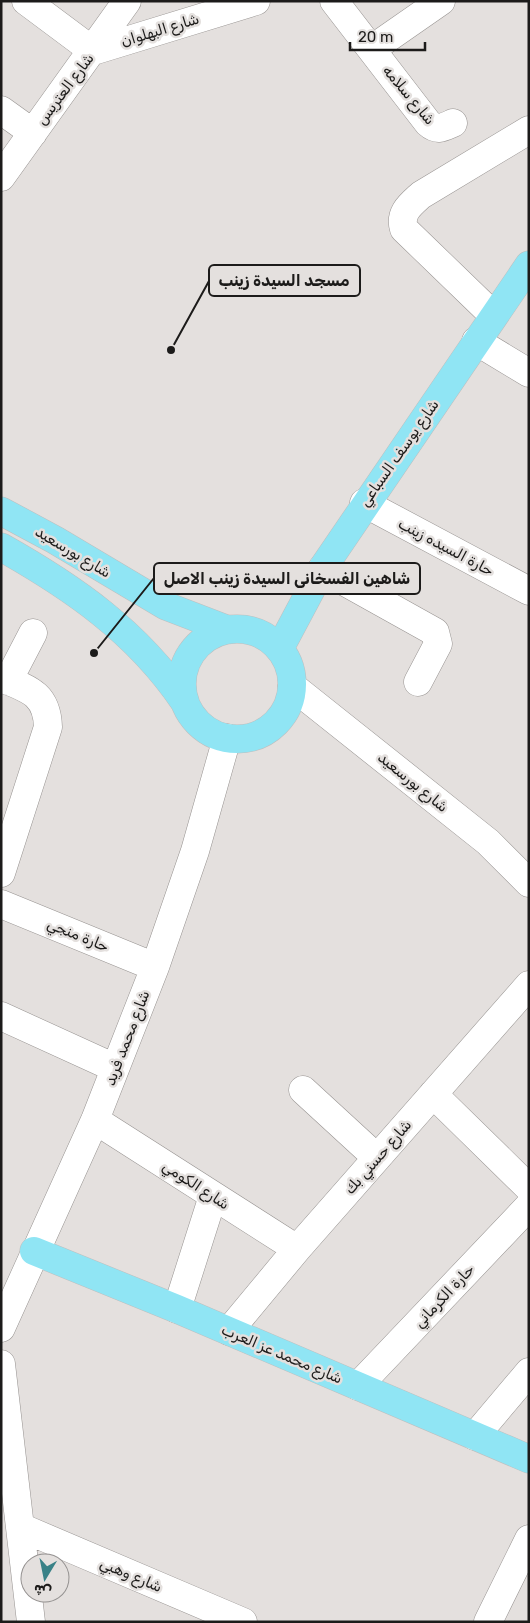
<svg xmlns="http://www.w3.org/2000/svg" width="530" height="1623" viewBox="0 0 530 1623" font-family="Rubik,Vazirmatn,sans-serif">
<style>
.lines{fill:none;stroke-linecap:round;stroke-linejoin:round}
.minor-casing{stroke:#979391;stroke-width:29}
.major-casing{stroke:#bfbfbf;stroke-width:29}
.minor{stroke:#fff;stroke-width:28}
.major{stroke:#90e5f4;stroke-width:28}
.labels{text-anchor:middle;stroke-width:5;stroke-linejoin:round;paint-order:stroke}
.street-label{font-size:15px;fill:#1c1b1a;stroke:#e4e0de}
.leader{fill:none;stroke:#1c1b1a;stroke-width:2}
.callout-dot{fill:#1c1b1a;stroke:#e4e0de;stroke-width:2}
.callout{fill:#e4e0de;stroke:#1c1b1a;stroke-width:2}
.callout-label{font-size:16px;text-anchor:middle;font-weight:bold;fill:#1c1b1a}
</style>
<rect width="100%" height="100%" fill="#e4e0de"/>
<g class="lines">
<defs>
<path id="minor" d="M26,1l67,50 163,-50
M334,1l94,122c9,8 14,5 25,0
M372,49l69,-48
M1,110l32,23
M1,177l126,-176
M493,315l-89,-86c-5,-16 6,-24 17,-34l108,-65
M476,341l53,32
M364,503l165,88
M322,569l113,63 3,12 -20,38
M1,678c28,11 46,16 47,49l-47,146
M8,681l25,-48
M292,686l196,156 41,41
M1,904l154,63
M1,1016l114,52
M303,1090l74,68
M433,1094l96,94
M95,1120l202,129
M177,1309l36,-113
M1,1328l94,-208 60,-153 40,-116 32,-113
M229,1331l68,-82 232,-264
M1,1364l30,258
M358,1386l171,-180
M475,1436l54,-64
M20,1527l223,95
M488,1622l41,-83"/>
<path id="major" d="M1,511l54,29 111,66 60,23
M1,547c73,41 136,85 183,154
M182 684a55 55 0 1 1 110 0a55 55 0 1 1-110 0Z
M280,648l42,-79 207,-304
M34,1251l143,58 352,150"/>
</defs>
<use href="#minor" class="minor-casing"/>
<use href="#major" class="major-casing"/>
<use href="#minor" class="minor"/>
<use href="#major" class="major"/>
</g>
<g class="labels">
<g class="street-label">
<text transform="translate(160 30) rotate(-17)" y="5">شارع البهلوان</text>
<text transform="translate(65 89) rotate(-53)" y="5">شارع العتريس</text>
<text transform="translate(409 95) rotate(50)" y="5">شارع سلامه</text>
<text transform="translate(399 453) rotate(-55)" y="5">شارع يوسف السباعي</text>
<text transform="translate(446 547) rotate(28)" y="5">حارة السيده زينب</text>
<text transform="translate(73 552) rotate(31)" y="5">شارع بورسعيد</text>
<text transform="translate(413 782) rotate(39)" y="5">شارع بورسعيد</text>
<text transform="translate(78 935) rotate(22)" y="5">حارة منجي</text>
<text transform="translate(127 1038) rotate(-69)" y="5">شارع محمد فريد</text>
<text transform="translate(378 1157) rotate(-49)" y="5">شارع حسني بك</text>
<text transform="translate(196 1185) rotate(33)" y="5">شارع الكومي</text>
<text transform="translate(444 1296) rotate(-47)" y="5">حارة الكرماني</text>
<text transform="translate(282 1354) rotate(23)" y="5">شارع محمد عز العرب</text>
<text transform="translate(131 1575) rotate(23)" y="5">شارع وهبي</text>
</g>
</g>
<path class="leader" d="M171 350L209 281M94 653L154 578"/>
<g class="callout-dot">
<circle cx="171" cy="350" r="5"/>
<circle cx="94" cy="653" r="5"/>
</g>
<g class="callout">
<rect x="209" y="265" width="151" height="31" rx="5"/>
<rect x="154" y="563" width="266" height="31" rx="5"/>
</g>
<g class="callout-label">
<text x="284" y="286">مسجد السيدة زينب</text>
<text x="287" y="584">شاهين الفسخانى السيدة زينب الاصل</text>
</g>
<rect width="530" height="1623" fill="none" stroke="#1c1b1a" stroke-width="5"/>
<g transform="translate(45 1578) rotate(190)"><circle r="24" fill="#e4e0de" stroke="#949190"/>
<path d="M0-4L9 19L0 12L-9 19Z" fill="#398287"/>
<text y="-8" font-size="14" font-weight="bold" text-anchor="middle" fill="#1c1b1a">ش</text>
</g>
<path d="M350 42v8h75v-8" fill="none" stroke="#1c1b1a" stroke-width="2.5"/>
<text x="358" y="42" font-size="15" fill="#1c1b1a" stroke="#e4e0de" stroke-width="4" paint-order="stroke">20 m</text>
</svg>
